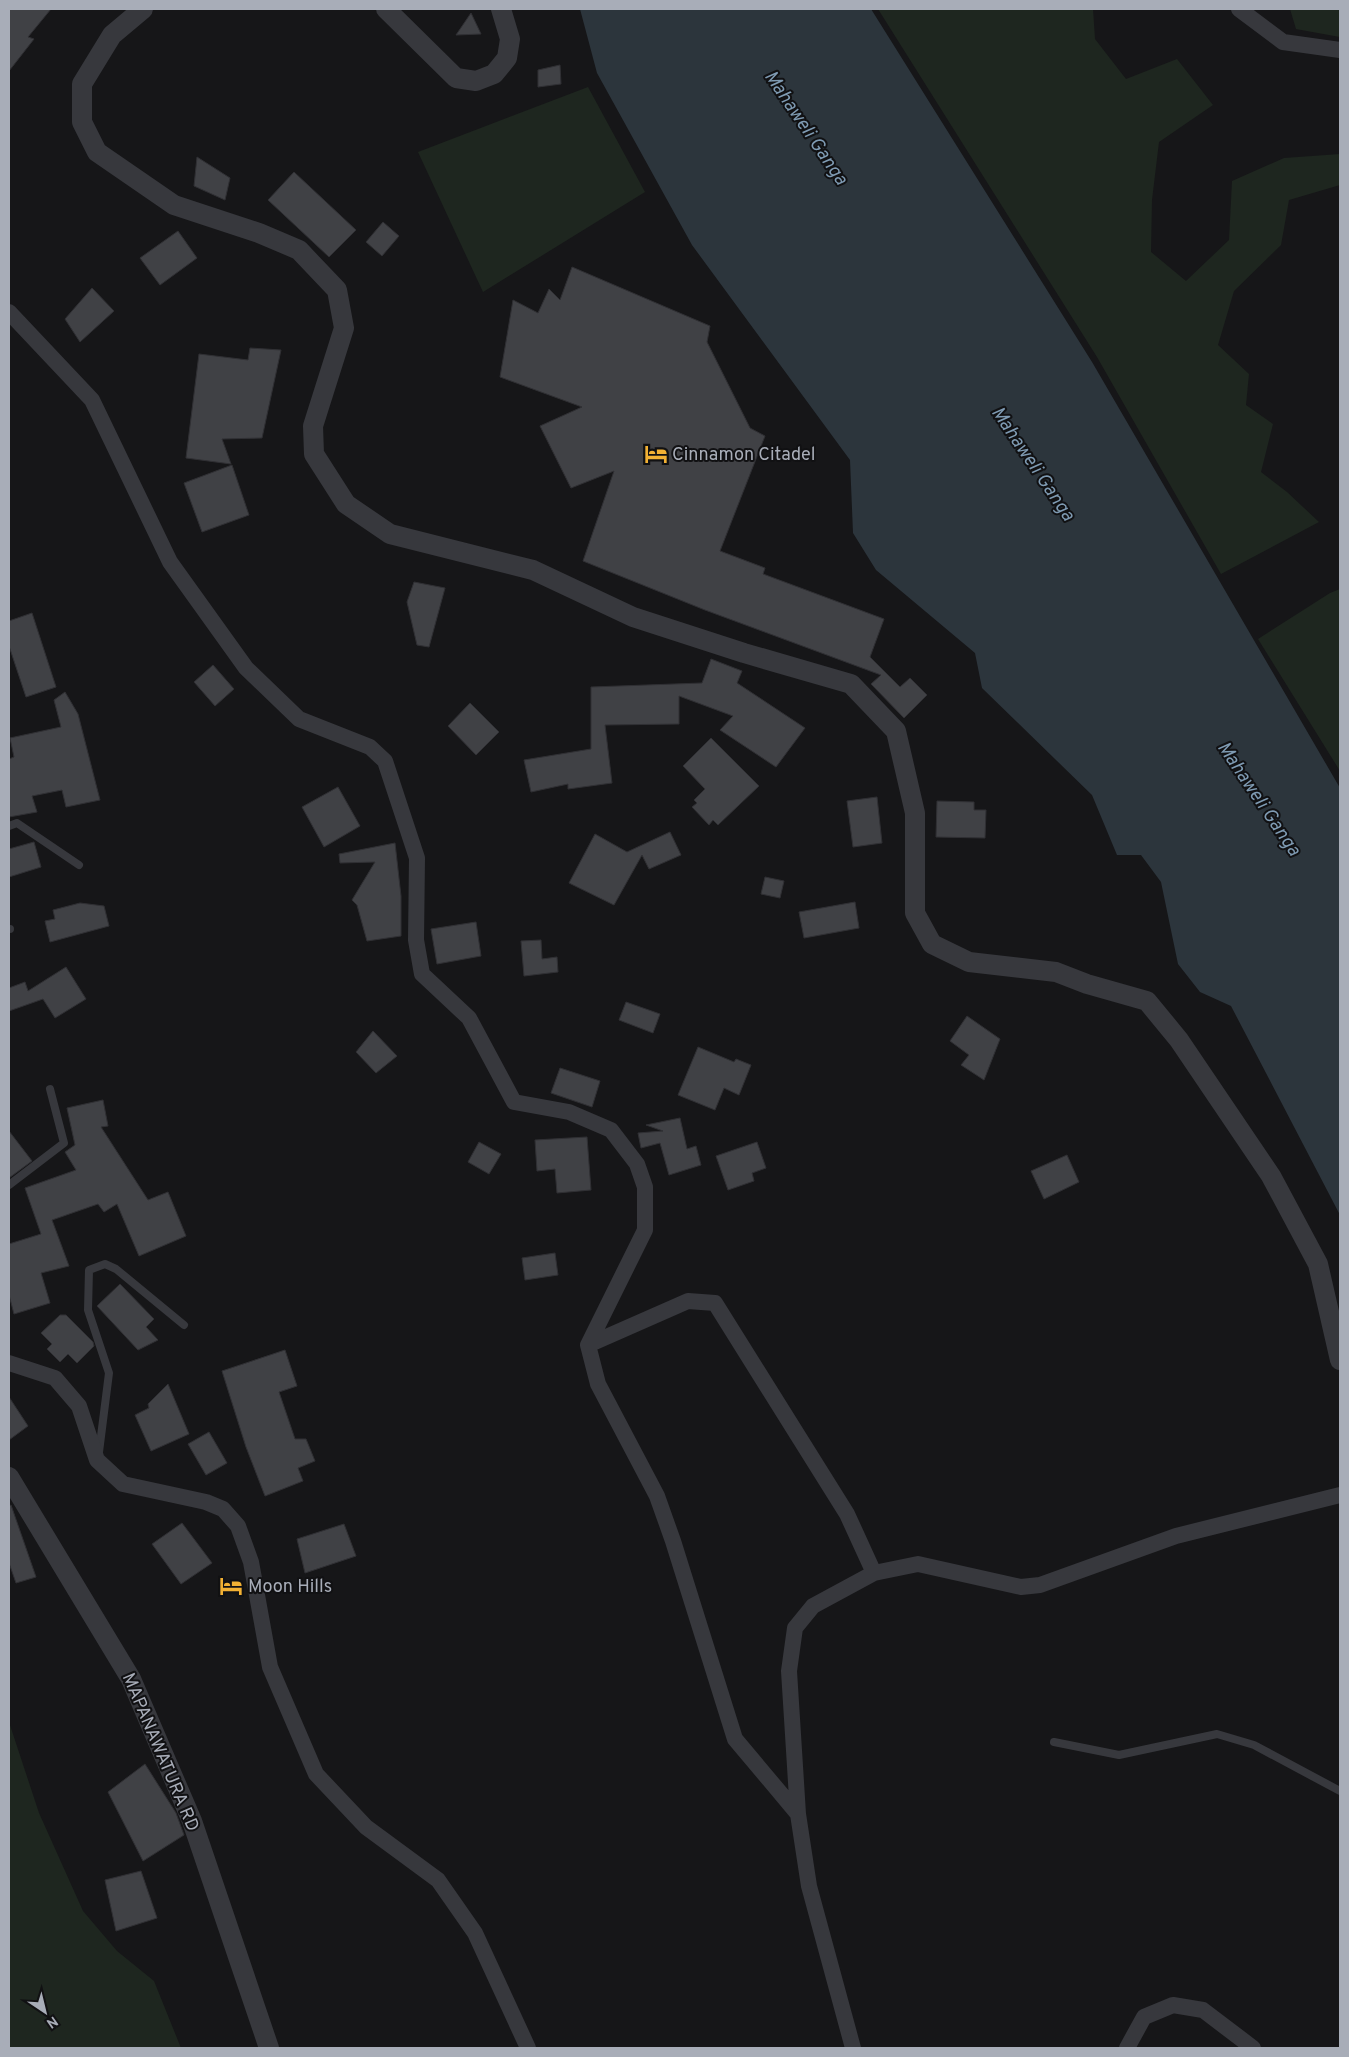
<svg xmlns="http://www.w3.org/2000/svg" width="1349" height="2057" viewBox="0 0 1349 2057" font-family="Overpass,sans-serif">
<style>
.green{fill:#1e261f}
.water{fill:#2c353c}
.building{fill:#404145;stroke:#303034}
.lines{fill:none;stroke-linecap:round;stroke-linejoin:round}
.service{stroke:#37383d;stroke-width:8}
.minor{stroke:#37383d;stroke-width:16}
.tertiary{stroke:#37383d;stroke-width:20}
.labels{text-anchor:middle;stroke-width:4;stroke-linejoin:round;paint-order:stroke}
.poi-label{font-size:18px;fill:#a8adb8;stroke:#111113;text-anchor:start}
.street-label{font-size:18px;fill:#a8adb8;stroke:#111113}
.water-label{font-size:19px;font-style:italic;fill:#7f9bb3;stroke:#111113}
</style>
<rect width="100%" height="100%" fill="#161618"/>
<path class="green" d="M878,9h215l2,30 31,40 51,-20 36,46 -54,37 -7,58 -1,52 35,29 43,-41 3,-59 52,-23 56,-4v31l-51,15 -8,45 -47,46 -16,54 31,29 -3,31 27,19 -12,48 26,20 32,30 -98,52 -124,-217z
M1290,9h50v28l-44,-8z
M588,87l57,105 -162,100 -65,-140z
M1340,589v182l-82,-132 72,-46z
M9,1722l30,91 44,98 34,40 37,30 27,67h-172z"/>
<path class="water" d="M580,9h291l221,353 248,426v427l-109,-209 -31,-14 -22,-28 -17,-82 -20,-27h-24l-25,-60 -110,-107 -7,-35 -99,-83 -23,-37 -3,-73 -158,-215 -95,-172z"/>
<path class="building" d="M9,9h42l-23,28 6,2 -25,32z
M471,13l10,21 -25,1z
M560,65l1,19 -23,3v-17z
M197,157l33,21 -5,22 -31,-14z
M294,172l62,58 -27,27 -61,-57z
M383,222l16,14 -17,20 -16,-14z
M178,231l19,27 -37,27 -20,-27z
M572,267l138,59 -3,16 43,86 15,8 -45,115 45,17 -2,6 121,45 -14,38 30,30 10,-9 17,17 -23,23 -33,-34 10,-9 -176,-65 -122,-49 31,-90 -43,17 -31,-62 42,-19 -82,-30 13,-77 25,13 11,-24 11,11z
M92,288l22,23 -34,31 -15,-23z
M250,348l31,2 -19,88 -40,1 9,25 -45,-6 13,-104 49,6z
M232,465l17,50 -47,17 -18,-49z
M414,582l31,6 -16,59 -12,-2 -10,-43z
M32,613l24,74 -30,10 -17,-51v-25z
M711,659l31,12 -5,12 68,45 -29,39 -56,-37 13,-14 -54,-20v28l-74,1 7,58 -44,6v-5l-37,8 -7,-32 67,-11v-62l111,-4z
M213,665l21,24 -19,17 -21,-24z
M65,692l13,22 22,86 -34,7 -4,-17 -30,6 5,16 -28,5v-58l5,-2 -4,-19 51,-11 -7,-27z
M470,703l29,29 -23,23 -28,-29z
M711,738l48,48 -41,39 -5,-5 -4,5 -17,-18 5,-4 -3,-3 11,-11 -22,-23z
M338,787l22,39 -36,21 -22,-40z
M877,797l5,46 -29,4 -6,-46z
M937,801l37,1v8h12l-1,28 -49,-1z
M670,832l11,23 -32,14 -7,-14 -28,50 -45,-22 26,-49 32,18z
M34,842l7,25 -32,10v-28z
M395,843l6,53v40l-34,5 -10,-36 -5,-5 23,-38 -35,1 -1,-9z
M765,877l19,4 -4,17 -19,-4z
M855,902l4,26 -55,10 -5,-26z
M80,903l24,3 5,20 -59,16 -5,-21 10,-2 -2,-9z
M476,922l5,34 -44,8 -6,-35z
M541,940l1,19 15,-2 1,15 -34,4 -3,-35z
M66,967l20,32 -31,19 -12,-19 -34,12v-23l16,-6 3,9z
M626,1002l34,12 -7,19 -34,-13z
M967,1016l33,23 -16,41 -23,-15 8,-10 -19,-14z
M373,1031l24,25 -21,17 -20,-21z
M698,1047l36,15 2,-3 15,6 -12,30 -15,-7 -9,22 -37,-15z
M560,1068l40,13 -8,26 -41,-14z
M103,1100l5,26 -7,1 47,73 20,-8 18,44 -47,20 -22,-52 -13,8 -6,-8 -46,16 17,46 -28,7 9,30 -36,11 -5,-19v-51l32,-10 -16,-46 51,-18 -11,-18 10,-7 -8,-37z
M680,1118l7,31 9,-3 5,19 -32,10 -9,-32 -19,5 -3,-15 25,-2 -17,-6z
M9,1131l23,30 -23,17z
M587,1137l4,53 -34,3 -2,-24 -18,2 -2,-31z
M479,1142l22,12 -12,20 -21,-12z
M757,1142l9,26 -14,5 2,8 -26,9 -12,-34z
M1067,1155l12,27 -35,17 -13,-28z
M555,1253l3,22 -33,5 -3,-22z
M120,1284l34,35 -8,8 12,13 -20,10 -41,-44z
M60,1315h6l27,27 1,4 -17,17 -9,-9 -8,8 -13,-13 5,-5 -11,-11z
M285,1350l12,36 -18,6 16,47h11l9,22 -17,7 5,13 -38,15 -19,-49 -24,-76z
M168,1384l21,50 -38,17 -16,-36 14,-7 -1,-4z
M9,1397l19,29 -19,14z
M209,1432l18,31 -21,12 -18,-31z
M11,1505l25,72 -20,6 -7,-20v-57z
M182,1523l30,40 -31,21 -29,-40z
M344,1524l12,32 -51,17 -8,-34z
M145,1764l31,49 8,22 -41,26 -35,-69z
M141,1871l16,47 -41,13 -11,-51z"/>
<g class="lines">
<path class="service" d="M9,826l8,-3 62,42
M9,929h1
M9,1185l55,-42 -14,-54
M99,1452l10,-79 -21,-63 1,-40 16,-6 11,5 68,56
M1054,1742l65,13 98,-21 37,11 86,46"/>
<path class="minor" d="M1239,9l44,33 57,8
M9,312l83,88 78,162 76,106 53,51 71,28 15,14 32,97 -1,82 6,34 47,44 45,84 55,10 42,18 26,34 8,23v43l-57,115 10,39 59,112 16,45 62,198 63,75
M588,1345l100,-44 27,2 132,211 27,59
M9,1363l46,15 24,28 18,54 26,24 83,18 17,7 15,17 13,36 19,105 46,107 50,53 72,53 37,53 53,115
M853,2048l-44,-162 -11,-72 -9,-143 6,-43 18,-22 61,-33 44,-9 103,23 19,-2 136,-49 164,-41
M1127,2048l17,-31 29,-12 30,5 50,38"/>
<path class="tertiary" d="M143,9l-31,26 -30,49v38l15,30 77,53 85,28 40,17 38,40 7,38 -31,98 1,28 32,50 44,30 143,36 100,47 111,36 107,31 45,47 19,82v100l17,31 37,18 87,10 31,12 60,17 32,39 92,136 47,88 22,96
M386,9l70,69 20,3 18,-7 13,-16 3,-19 -9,-30
M9,1477l122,202 61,142 77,227"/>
</g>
<defs>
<symbol id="hotel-bare" viewBox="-9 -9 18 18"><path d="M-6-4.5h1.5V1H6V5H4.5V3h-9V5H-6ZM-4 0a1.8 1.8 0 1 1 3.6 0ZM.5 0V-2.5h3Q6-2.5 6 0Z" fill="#f2b134" stroke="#111113" stroke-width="2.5" paint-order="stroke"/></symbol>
</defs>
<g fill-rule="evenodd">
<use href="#hotel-bare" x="640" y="438" width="32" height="32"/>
<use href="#hotel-bare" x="215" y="1570" width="32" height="32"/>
</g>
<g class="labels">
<g class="poi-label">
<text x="672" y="460">Cinnamon Citadel</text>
<text x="248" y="1592">Moon Hills</text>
</g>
<g class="street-label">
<text transform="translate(161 1752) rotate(67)" y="6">MAPANAWATURA RD</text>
</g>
<g class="water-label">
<text transform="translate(807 127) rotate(56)" y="7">Mahaweli Ganga</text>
<text transform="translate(1034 463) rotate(56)" y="7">Mahaweli Ganga</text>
<text transform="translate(1260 798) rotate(56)" y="7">Mahaweli Ganga</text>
</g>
</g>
<rect width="1349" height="2057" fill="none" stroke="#a8adb8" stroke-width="20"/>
<g transform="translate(45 2012) rotate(145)" stroke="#111113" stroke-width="4" paint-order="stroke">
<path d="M0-4L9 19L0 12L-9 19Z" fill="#a8adb8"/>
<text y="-8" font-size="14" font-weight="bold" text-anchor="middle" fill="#a8adb8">N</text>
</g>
</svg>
